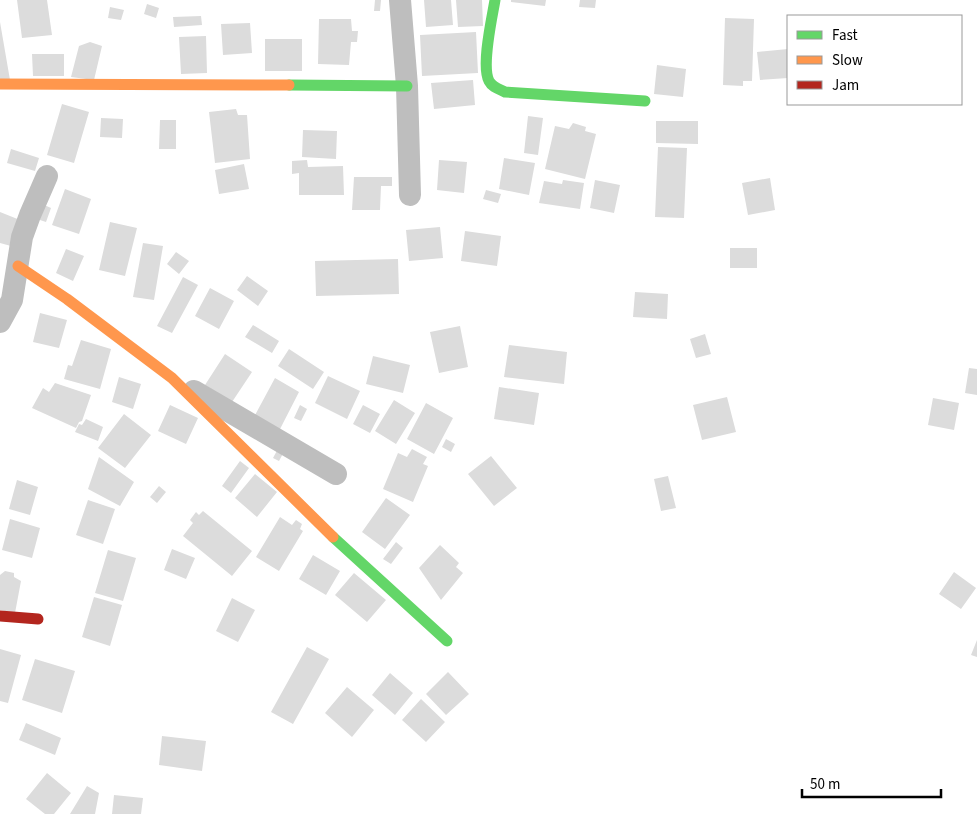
<svg xmlns="http://www.w3.org/2000/svg" width="977" height="814" viewBox="0 0 977 814" font-family="'Source Sans 3',sans-serif">
<style>
.building{fill:#dcdcdc}
.lines{fill:none;stroke-linecap:round;stroke-linejoin:round}
.street{stroke:#bebebe;stroke-width:22}
.fast{stroke:#63d668;stroke-width:11}
.slow{stroke:#ff974d;stroke-width:11}
.jam{stroke:#b3261e;stroke-width:11}
</style>
<rect width="100%" height="100%" fill="#fff"/>
<path class="building" d="M17,0h30l5,35 -30,3z
M375,0h6l-1,11h-6z
M424,0h27l2,25 -27,2z
M456,0h26l1,26 -25,1z
M511,0h35l-1,6 -34,-4z
M580,0h16l-1,8 -16,-1z
M147,4l12,4 -3,10 -12,-4z
M110,7l14,3 -3,10 -13,-2z
M201,16l1,9 -28,2 -1,-10z
M725,18l29,1 -2,62h-9v5l-20,-1z
M319,19h32l1,12h6l-1,11h-6l-2,23 -31,-1z
M0,22l10,58 -10,2z
M250,23l2,30 -29,2 -2,-31z
M476,32l2,41 -56,3 -2,-41z
M206,36l1,37 -26,1 -2,-37z
M265,39h37v32h-37z
M90,42l12,4 -8,34 -23,-3 8,-31z
M788,49v29l-28,2 -3,-28z
M32,54h32v22h-31z
M657,65l29,4 -3,28 -29,-3z
M473,80l2,25 -41,4 -3,-26z
M62,104l27,8 -15,51 -27,-8z
M236,109l2,6h9l3,44 -35,4 -6,-51z
M528,116l15,2 -5,37 -14,-2z
M101,118l22,1 -1,19 -22,-1z
M160,120h16v29h-17z
M656,121h42v23l-42,-1z
M573,123l13,4 -1,4 11,3 -11,45 -40,-10 10,-43 14,3z
M303,130l34,1 -1,28 -34,-2z
M658,147l29,1 -3,70 -29,-1z
M11,149l28,9 -4,13 -28,-8z
M504,158l31,5 -6,32 -30,-6z
M307,160l1,7 35,-1 1,29h-45v-22l-7,1v-13z
M439,160l28,2 -3,31 -27,-3z
M244,164l5,25 -30,5 -4,-24z
M354,177h38v9h-11l-1,24h-28z
M770,178l5,32 -27,5 -6,-32z
M563,180l21,3 -4,26 -41,-6 5,-22 18,3z
M595,180l25,5 -6,28 -24,-5z
M65,189l26,10 -12,35 -27,-9z
M486,190l15,4 -3,9 -15,-4z
M42,204l9,4 -5,14 -9,-3z
M0,212l20,8 -9,26 -11,-3z
M110,222l27,6 -12,48 -26,-6z
M440,227l3,31 -34,3 -3,-31z
M465,231l36,5 -4,30 -36,-5z
M143,243l20,3 -9,54 -21,-3z
M730,248h27v20h-27z
M66,249l18,7 -11,25 -17,-8z
M176,252l13,9 -10,13 -12,-10z
M398,259l1,35 -83,2 -1,-35z
M247,276l21,15 -10,15 -21,-16z
M183,277l15,8 -26,48 -15,-7z
M210,288l24,13 -15,28 -24,-13z
M635,292l33,2 -1,25 -34,-2z
M40,313l27,7 -8,28 -26,-6z
M253,325l26,16 -7,12 -27,-16z
M460,326l8,41 -29,6 -9,-41z
M705,334l6,20 -15,4 -6,-19z
M81,340l30,9 -11,40 -36,-10 4,-14 4,1z
M509,345l58,7 -3,32 -60,-7z
M289,349l35,23 -11,17 -35,-23z
M225,354l27,18 -20,30 -27,-17z
M373,356l37,9 -7,28 -37,-9z
M969,368l8,1v26l-12,-2z
M328,376l32,15 -13,28 -32,-16z
M119,377l22,7 -8,25 -21,-7z
M275,378l24,14 -20,39 -25,-14z
M55,383l36,12 -9,26 -3,1 -3,6 -44,-20 11,-20 6,4z
M499,387l40,6 -5,32 -40,-6z
M727,397l9,35 -34,8 -9,-35z
M933,398l26,5 -5,27 -26,-5z
M394,400l21,13 -19,31 -21,-13z
M426,403l27,15 -19,36 -27,-15z
M170,405l28,13 -12,26 -28,-13z
M300,405l7,4 -6,12 -7,-3z
M363,405l17,9 -10,19 -17,-9z
M124,414l27,21 -26,33 -27,-20z
M86,419l17,8 -5,14 -23,-9 4,-8 3,1z
M446,439l9,5 -4,8 -9,-5z
M280,445l6,3 -7,13 -6,-3z
M412,449l15,8 -4,7 5,2 -15,36 -30,-13 15,-36 9,4z
M491,456l26,32 -23,18 -26,-32z
M99,457l35,25 -14,24 -32,-17z
M240,461l9,7 -18,25 -9,-7z
M255,474l22,18 -20,25 -22,-19z
M668,476l8,32 -15,3 -7,-32z
M17,480l21,7 -8,28 -21,-6z
M159,486l7,6 -9,11 -7,-6z
M386,498l24,17 -25,34 -23,-17z
M88,500l27,9 -12,35 -27,-9z
M203,511l49,40 -20,25 -49,-40 10,-13 -3,-3 6,-8 3,3z
M280,517l12,8 4,-5 6,4 -2,5 3,2 -24,40 -23,-14z
M10,519l30,9 -8,30 -30,-8z
M396,542l7,6 -12,16 -8,-5z
M440,545l19,18 -3,4 7,6 -22,27 -22,-32z
M172,549l23,9 -9,21 -22,-9z
M108,550l28,8 -13,43 -28,-8z
M313,555l27,16 -14,24 -27,-16z
M5,571l9,2v4l7,4 -6,32 -15,-3v-35z
M954,572l22,16 -15,21 -22,-15z
M354,573l32,27 -19,22 -32,-27z
M94,597l28,8 -12,41 -28,-9z
M232,598l23,12 -17,32 -22,-11z
M977,640v17l-6,-2z
M307,647l22,12 -36,65 -22,-12z
M0,649l21,6 -13,48 -8,-2z
M35,659l40,12 -13,42 -40,-13z
M448,672l21,22 -23,21 -20,-21z
M390,673l23,20 -18,22 -23,-20z
M347,687l27,23 -22,27 -27,-24z
M421,699l24,23 -19,20 -24,-22z
M26,723l35,15 -6,17 -36,-15z
M162,736l44,5 -4,30 -43,-6z
M47,773l24,20 -17,21h-9l-19,-15z
M87,786l12,7 -4,21h-25z
M114,795l29,3 -2,16h-29z"/>
<g class="lines">
<path class="street" d="M400,0l7,86 3,109
M0,322l12,-22 10,-63 8,-22 17,-39
M194,391l142,83"/>
<path class="fast" d="M495,0c-3,18 -14,66 -6,81 3,6 10,8 16,11l140,9
M289,85l118,1
M333,537l114,104"/>
<path class="slow" d="M0,84l289,1
M18,266l49,33 105,79 161,159"/>
<path class="jam" d="M0,616l38,3"/>
</g>
<rect x="787" y="15" width="175" height="90" fill="#ffffff" stroke="#999999"/>
<rect x="797" y="31" width="25" height="8" fill="#63d668" stroke="#999999"/>
<text x="832" y="40" font-size="15" fill="#000000">Fast</text>
<rect x="797" y="56" width="25" height="8" fill="#ff974d" stroke="#999999"/>
<text x="832" y="65" font-size="15" fill="#000000">Slow</text>
<rect x="797" y="81" width="25" height="8" fill="#b3261e" stroke="#999999"/>
<text x="832" y="90" font-size="15" fill="#000000">Jam</text>
<path d="M802 789v8h139v-8" fill="none" stroke="#000000" stroke-width="2.5"/>
<text x="810" y="789" font-size="15" fill="#000000" stroke="#ffffff" stroke-width="4" paint-order="stroke">50 m</text>
</svg>
